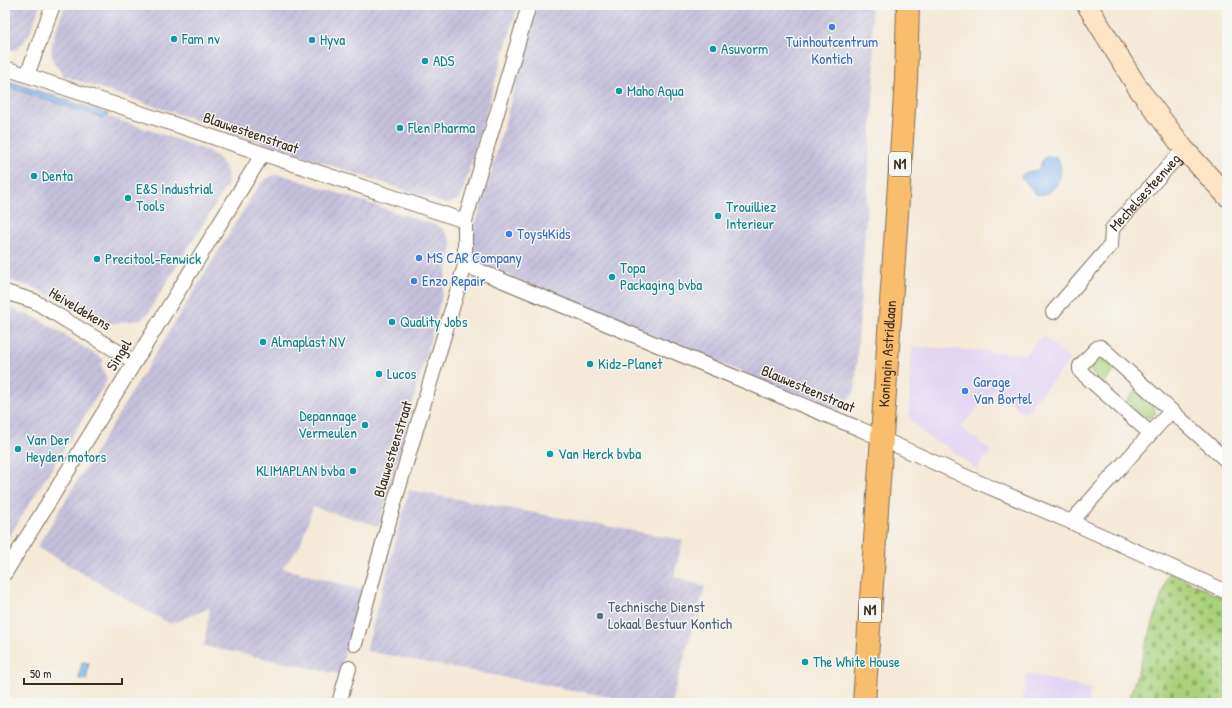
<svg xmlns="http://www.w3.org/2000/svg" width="1232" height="708" viewBox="0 0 1232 708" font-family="'Patrick Hand',sans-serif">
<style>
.built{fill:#e2d4f3}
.industrial{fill:url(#industrial-furrows)}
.green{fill:#aad17c;stroke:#727e4d}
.cemetery{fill:url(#cemetery-stones);stroke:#727e4d}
.water{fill:#85b7f2;stroke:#607088}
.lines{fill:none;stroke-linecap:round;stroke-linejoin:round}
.street-casing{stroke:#7c6d5f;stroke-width:16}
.secondary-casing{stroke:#7c6d5f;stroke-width:22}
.primary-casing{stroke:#7c6d5f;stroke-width:24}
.street{stroke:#fff;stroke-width:14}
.secondary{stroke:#fde5c5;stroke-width:20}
.primary{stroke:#f9be6d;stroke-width:22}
.shop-dot{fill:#3f7fe0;stroke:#f6f6f2;stroke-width:1.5}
.culture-dot{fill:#0f9aa8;stroke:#f6f6f2;stroke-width:1.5}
.service-dot{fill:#5c6f8a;stroke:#f6f6f2;stroke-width:1.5}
.labels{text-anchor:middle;stroke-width:3;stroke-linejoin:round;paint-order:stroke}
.shield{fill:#f6f6f2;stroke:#73675e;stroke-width:1}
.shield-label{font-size:14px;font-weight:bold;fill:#3b2a1e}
.culture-label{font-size:15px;fill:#0d838f;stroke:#f6f6f2;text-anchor:start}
.shop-label{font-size:15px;fill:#366cbe;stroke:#f6f6f2;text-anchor:start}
.street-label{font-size:15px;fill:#3b2a1e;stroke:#f6f6f2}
.service-label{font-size:15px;fill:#4e5e75;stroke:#f6f6f2;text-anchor:start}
</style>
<defs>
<pattern id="industrial-furrows" width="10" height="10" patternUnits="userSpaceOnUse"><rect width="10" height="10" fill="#c5c0da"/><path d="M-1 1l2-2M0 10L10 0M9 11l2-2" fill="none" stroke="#aaa5bb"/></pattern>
<pattern id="cemetery-stones" width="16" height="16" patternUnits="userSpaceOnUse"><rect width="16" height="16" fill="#aad17c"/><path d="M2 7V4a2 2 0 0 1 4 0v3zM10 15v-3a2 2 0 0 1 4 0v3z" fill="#8caa65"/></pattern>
</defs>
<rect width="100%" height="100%" fill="#f6f6f2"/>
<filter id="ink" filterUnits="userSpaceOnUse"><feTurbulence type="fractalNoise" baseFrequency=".025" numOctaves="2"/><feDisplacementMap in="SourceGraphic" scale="8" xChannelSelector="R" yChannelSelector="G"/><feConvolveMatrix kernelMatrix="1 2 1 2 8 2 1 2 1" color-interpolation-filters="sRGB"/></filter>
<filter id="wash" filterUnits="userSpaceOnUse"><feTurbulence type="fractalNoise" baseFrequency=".012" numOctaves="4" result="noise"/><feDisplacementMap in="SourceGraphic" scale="16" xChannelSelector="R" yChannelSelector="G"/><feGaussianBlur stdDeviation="0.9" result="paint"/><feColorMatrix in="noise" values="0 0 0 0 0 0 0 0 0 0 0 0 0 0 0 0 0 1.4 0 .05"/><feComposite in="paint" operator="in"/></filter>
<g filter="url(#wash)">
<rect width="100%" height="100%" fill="#f5e9d7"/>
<!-- built -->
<path class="built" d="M1043,335L1070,360L1024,414L995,388L961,427L991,451L976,469L946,446L934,441L922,432L911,420L909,414L912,346L1026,354Z
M1027,673L1091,689L1088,703H1022Z"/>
<!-- industrial -->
<path class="industrial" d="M5,5H40L29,35L22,44L16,49L5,52Z
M65,5H518L461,197L457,201L447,204L64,76L54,63L51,51L53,39Z
M537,5H871L875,70L855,391L840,411L679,347L480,263L477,259L473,251L470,240L486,191Z
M5,87L104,118L108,119L109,117L158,133L208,151L217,157L226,168L228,177V184L226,187L148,313L140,320L107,324L98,321L35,288L5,279Z
M276,175H283L432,224L439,226L446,233L451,241L452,246L441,299L379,526L313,507L300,546L282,568L363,590L339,674L204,646L210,608L170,624L37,547L251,198L261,183L267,178Z
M5,306L41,320L104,360L101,365L107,380L5,543Z
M409,490L683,540L674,576L705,587L671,703H640L366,651Z"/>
<!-- green -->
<path class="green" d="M1101,358L1104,359L1116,369L1103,384C1098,379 1085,370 1092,362C1095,359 1097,358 1101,358Z
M1137,388C1146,396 1155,402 1155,414L1152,417C1140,419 1133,410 1125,403Z"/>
<!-- cemetery -->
<path class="cemetery" d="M1169,572L1227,600V703H1128Z"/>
<!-- water -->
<path class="water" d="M5,80L108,114L107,117L104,118L5,86Z
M1047,156C1069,155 1062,190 1044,194C1041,194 1037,195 1034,193C1032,191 1030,188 1029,185C1026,182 1022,180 1021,176L1024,173L1038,170L1043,160Z
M82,662L89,663L86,680L79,679Z"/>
</g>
<g filter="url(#ink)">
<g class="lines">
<defs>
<g id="street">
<path d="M5,68L465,221"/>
<path d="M27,75L53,5"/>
<path d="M465,265L860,429L980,483L1071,522L1171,411"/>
<path d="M5,292L34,301L135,362"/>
<path id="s1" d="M1053,312L1111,245L1112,229L1184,149"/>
<path d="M1150,433L1081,372L1080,369V366L1097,348L1100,347L1103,349L1227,461"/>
<path d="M1071,522L1227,592"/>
<path d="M5,573L262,155"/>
<path d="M355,644L393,507L465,265V221L529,5"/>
<path d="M339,703L349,668"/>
</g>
<path id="secondary" d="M1087,5L1138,88L1184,149L1227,196"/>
<g id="primary">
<path id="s2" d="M864,703L906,80L908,5"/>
</g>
</defs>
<!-- street casing -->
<use href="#street" class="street-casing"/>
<!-- secondary casing -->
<use href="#secondary" class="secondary-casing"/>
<!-- primary casing -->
<use href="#primary" class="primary-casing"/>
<!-- street -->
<use href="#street" class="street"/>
<!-- secondary -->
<use href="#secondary" class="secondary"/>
<!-- primary -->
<use href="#primary" class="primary"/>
</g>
</g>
<!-- markers -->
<g class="shop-dot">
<circle cx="832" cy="27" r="4"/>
<circle cx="509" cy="234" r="4"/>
<circle cx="419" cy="258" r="4"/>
<circle cx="414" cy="281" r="4"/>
<circle cx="965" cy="391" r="4"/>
</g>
<g class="culture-dot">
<circle cx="174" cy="39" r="4"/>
<circle cx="312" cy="40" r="4"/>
<circle cx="713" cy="49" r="4"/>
<circle cx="425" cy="61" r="4"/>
<circle cx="619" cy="91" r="4"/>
<circle cx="400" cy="128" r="4"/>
<circle cx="34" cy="176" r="4"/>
<circle cx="128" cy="198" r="4"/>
<circle cx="718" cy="216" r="4"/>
<circle cx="97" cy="259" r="4"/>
<circle cx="612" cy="277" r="4"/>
<circle cx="392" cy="322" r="4"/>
<circle cx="263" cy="342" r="4"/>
<circle cx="590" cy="364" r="4"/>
<circle cx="379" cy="374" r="4"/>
<circle cx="365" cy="425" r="4"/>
<circle cx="18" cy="449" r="4"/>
<circle cx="550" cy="454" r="4"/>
<circle cx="353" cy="471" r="4"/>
<circle cx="805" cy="662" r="4"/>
</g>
<circle class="service-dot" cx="600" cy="616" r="4"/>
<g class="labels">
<!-- shield labels -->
<g class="shield">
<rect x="889" y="152" width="22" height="24" rx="3"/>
<rect x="859" y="598" width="22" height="24" rx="3"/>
</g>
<g class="shield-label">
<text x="900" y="169">N1</text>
<text x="870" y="615">N1</text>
</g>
<!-- culture labels -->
<g class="culture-label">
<text x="182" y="44">Fam nv</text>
<text x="320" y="45">Hyva</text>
<text x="721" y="54">Asuvorm</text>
<text x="433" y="66">ADS</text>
<text x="627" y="96">Maho Aqua</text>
<text x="408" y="133">Flen Pharma</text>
<text x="42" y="181">Denta</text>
<text x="136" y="194">E&amp;S Industrial<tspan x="136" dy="17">Tools</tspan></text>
<text x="726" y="212">Trouilliez<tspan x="726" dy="17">Interieur</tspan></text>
<text x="105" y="264">Precitool-Fenwick</text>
<text x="620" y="273">Topa<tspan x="620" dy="17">Packaging bvba</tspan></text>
<text x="400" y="327">Quality Jobs</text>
<text x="271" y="347">Almaplast NV</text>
<text x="598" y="369">Kidz-Planet</text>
<text x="387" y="379">Lucos</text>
<text x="357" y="421" text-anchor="end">Depannage<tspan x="357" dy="17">Vermeulen</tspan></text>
<text x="26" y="445">Van Der<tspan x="26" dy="17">Heyden motors</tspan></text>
<text x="558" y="459">Van Herck bvba</text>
<text x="345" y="476" text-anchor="end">KLIMAPLAN bvba</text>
<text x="813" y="667">The White House</text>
</g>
<!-- shop labels -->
<g class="shop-label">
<text x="832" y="47" text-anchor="middle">Tuinhoutcentrum<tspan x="832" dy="17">Kontich</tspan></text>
<text x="517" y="239">Toys4Kids</text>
<text x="427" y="263">MS CAR Company</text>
<text x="422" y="286">Enzo Repair</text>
<text x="973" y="387">Garage<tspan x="973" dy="17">Van Bortel</tspan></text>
</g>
<!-- street labels -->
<g class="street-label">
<text transform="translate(251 133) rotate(19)" y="5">Blauwesteenstraat</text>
<text dy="5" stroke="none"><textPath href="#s1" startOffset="154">Mechelsesteenweg</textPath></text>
<text transform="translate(80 309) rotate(31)" y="5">Heiveldekens</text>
<text dy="5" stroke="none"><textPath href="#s2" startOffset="350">Koningin Astridlaan</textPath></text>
<text transform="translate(119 355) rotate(-59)" y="5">Singel</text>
<text transform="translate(808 389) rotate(23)" y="5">Blauwesteenstraat</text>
<text transform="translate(393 449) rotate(-73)" y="5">Blauwesteenstraat</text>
</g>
<!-- service labels -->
<g class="service-label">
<text x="608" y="612">Technische Dienst<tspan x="608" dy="17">Lokaal Bestuur Kontich</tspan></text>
</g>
</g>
<!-- margin -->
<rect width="1232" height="708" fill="none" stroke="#f6f6f2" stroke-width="20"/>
<!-- scale -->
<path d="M24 678v6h98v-6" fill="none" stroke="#3b2a1e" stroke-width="2"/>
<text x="30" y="678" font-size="12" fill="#3b2a1e" stroke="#f6f6f2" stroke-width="3" paint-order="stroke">50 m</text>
</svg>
